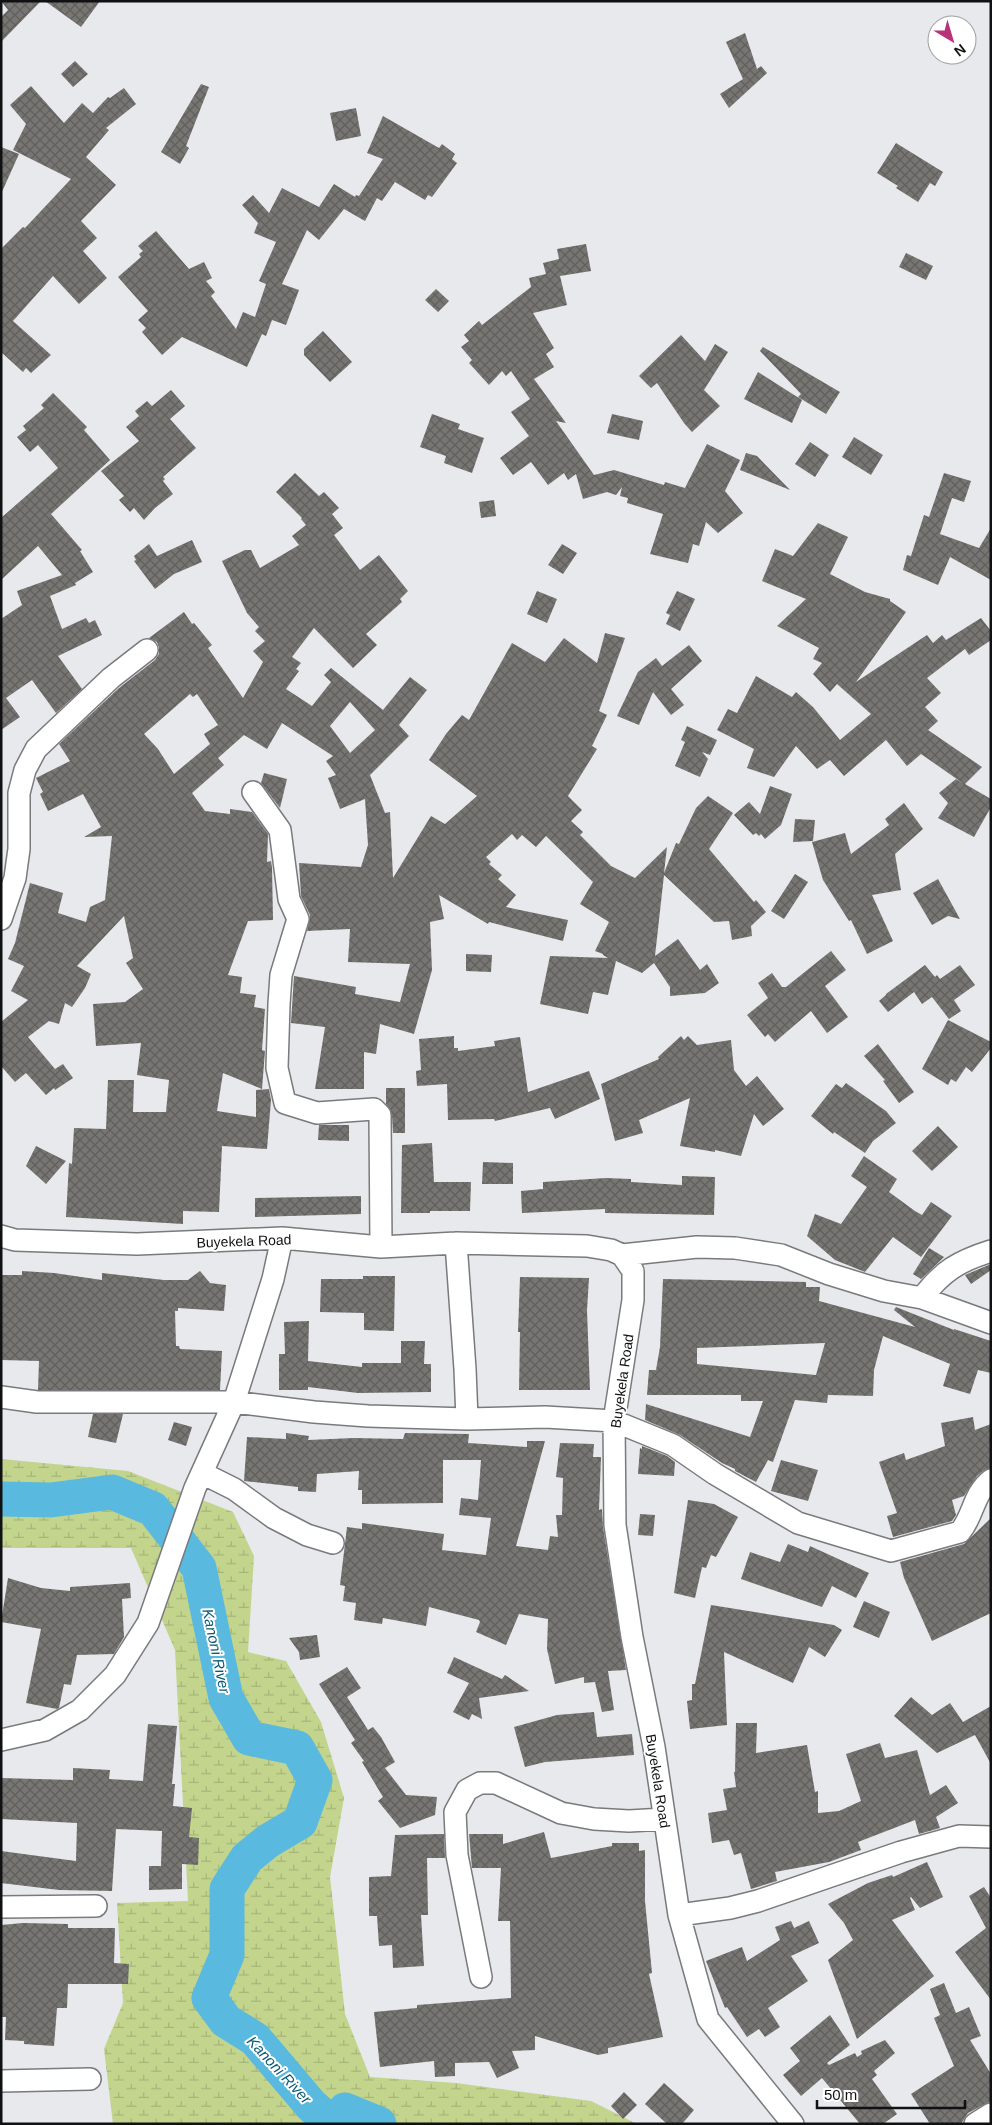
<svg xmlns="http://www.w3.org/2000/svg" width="992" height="2125" viewBox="0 0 992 2125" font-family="Helvetica,sans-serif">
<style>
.wetland{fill:url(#wetland-marsh)}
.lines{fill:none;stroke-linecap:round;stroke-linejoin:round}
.river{stroke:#5ab9df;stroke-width:35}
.building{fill:url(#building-cross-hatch);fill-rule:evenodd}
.minor-casing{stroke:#787a7d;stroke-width:24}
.minor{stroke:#fff;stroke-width:21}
.labels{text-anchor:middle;stroke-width:4;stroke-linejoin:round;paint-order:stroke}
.street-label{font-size:14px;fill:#101112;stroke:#fff}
.water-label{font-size:15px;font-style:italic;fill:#0b5b75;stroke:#fff}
</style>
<defs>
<pattern id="wetland-marsh" width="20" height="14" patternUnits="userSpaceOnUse" patternTransform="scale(1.25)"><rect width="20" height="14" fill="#c3d48d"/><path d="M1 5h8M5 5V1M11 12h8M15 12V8" fill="none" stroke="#a6b579"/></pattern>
<pattern id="building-cross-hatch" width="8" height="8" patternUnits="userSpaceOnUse" patternTransform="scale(1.25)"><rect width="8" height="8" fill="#777673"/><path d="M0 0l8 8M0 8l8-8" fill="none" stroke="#605f5d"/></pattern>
</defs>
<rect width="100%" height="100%" fill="#e7e9ec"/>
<!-- wetland -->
<path class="wetland" d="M1,1459L128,1471L233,1512L254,1556L248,1652L286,1661L321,1722L344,1798L330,1877L345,2014L370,2077L456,2083L591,2101L637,2124H113L104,2049L123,2003L117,1903L188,1901L175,1650L131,1548H1Z"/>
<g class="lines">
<!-- river -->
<path class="river" d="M1,1499L51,1500L112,1492L153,1509L199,1568L226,1698L249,1738L297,1748L315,1780L300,1822L268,1841L247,1858L227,1889V1955L209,1998L226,2021L255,2039L311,2105L332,2124
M345,2110L379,2124"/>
</g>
<!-- building -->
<path class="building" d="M1,1H41L1,42V17L8,10Z
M45,1H100L81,27Z
M745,33L757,69L761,66L767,73L729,108L720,94L743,79L726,42Z
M75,61L88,74L73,87L61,74Z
M201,84L209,87L186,146L189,148L180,164L161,152Z
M31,86L64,123L82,103L93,113L108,97L110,98L124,88L136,104L106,128L109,130L86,157L116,185L81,221L97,238L83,251L107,278L79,304L53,276L13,321L51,355L31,373L26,368L23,372L1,352V249L23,227L25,228L71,179L13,150L26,124L10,105Z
M356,108L361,136L336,141L330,113Z
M383,116L439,148L442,144L455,154L452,159L457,163L432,197L428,195L425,200L395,182L382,201L377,198L365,221L344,209L319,240L307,230L282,284L299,290L286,325L272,320L266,336L262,334L247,367L182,337L162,355L142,332L146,328L138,320L148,311L118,277L141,257L139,254L143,251L138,246L156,231L189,269L204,262L212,278L206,281L215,292L211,296L236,329L243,312L255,317L266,284L259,281L276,242L254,233L258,223L242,205L253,195L269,213L282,188L319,207L334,184L355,197L356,195L359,196L383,159L367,153Z
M896,143L943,172L935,186L930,183L918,202L896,188L898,186L877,173Z
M1,147L19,154L1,194Z
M586,244L591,271L560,276L567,305L533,313L554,348L546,354L554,367L534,379L566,423L556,421L594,475L614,470L664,485L665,482L685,488L707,444L740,460L725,491L743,513L718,533L706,522L699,546L693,544L688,563L650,554L663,514L627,503L628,498L620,496L622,487L616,495L607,492L583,499L576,474L568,480L564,473L548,485L531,462L513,475L500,458L529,436L511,412L530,399L511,371L506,376L502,371L489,385L469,363L472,360L461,347L469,341L464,335L479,321L482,325L531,287L529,278L546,274L543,263L559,259L557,249Z
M906,253L933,266L926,280L899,267Z
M436,289L449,301L438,312L425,300Z
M323,331L352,362L330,382L304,355V349Z
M681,335L705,361L715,344L728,352L704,390L720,406L692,432L684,423L657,383L651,388L639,376Z
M763,347L840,392L826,414L798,397L801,394L760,351Z
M758,372L802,400L792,423L744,399Z
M171,390L185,406L170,419L196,448L163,477L165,479L163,481L173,494L155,508L144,520L134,508L130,512L119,500L124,496L101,471L139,441L126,427L139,416L135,411L147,401L152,406Z
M53,393L87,427L84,430L110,460L51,514L82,550L80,551L93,572L75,583L76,585L50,596L62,629L86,618L89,623L95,620L102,635L58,656L82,689L56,713L32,680L6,698L20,717L1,730V619L22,605L17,591L62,575L38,546L1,580V518L58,468L38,445L30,452L17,437L26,430L23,426L44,408L41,405Z
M432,414L460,424L458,429L484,438L472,473L444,463L446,456L420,447Z
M612,414L643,421L639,440L607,433Z
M854,437L883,455L871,475L842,457Z
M810,442L829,455L815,477L795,464Z
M746,453L757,456L790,490L740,470Z
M295,473L319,496L324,492L339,508L332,514L343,528L334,535L360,570L379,555L408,591L400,599L402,602L366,634L377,645L353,668L314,628L292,657L301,663L296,669L299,671L286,689L312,706L331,682L324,675L331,668L383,710L410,677L427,690L399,725L409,736L370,775L385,813L390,812L393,878L431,816L445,824L477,796L429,760L446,734L462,715L469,720L512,643L545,662L564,638L597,663L605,633L625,638L599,711L607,715L592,746L597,749L568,796L582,810L571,821L583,832L580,835L611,866L635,878L667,847L664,873L676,843L679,844L696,808L708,796L733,813L709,849L754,902L756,900L766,912L751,926L752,936L732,940L729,921L714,922L664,875L655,956L678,939L700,970L707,964L719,983L705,993L670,996V987L654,963L642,973L616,961L608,995L593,992L588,1014L540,1004L550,956L608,958L603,955V954L595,951L609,922L580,904L593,882L546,836L536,847L522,835L517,840L512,834L486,857L491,862L489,864L502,875L498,879L516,895L506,907L568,920L563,941L489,922L488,924L439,895L444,919L430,922L432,970L414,1034L380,1024L376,1054L364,1052V1089H315L325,1027L291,1023L294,976L356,987L355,994L400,1002L410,964L348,962L350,929L307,931L310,915L301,896L299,863L361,867L368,845L365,799L340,809L328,778L336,775L326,761L333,756L282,723L267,749L244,735L218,758L224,765L192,793L205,811L230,814V809L252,812L268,834L267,862L271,861L272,867L273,920L248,921L228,975L242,977L240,993L256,995L254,1007L265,1009L262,1050L265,1051L262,1089L223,1073L217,1111L256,1117V1090L269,1089L271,1100L267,1149L222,1146L219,1212L183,1211V1224L66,1217L69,1163L72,1164L74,1128L106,1129L108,1080H134L133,1112H166L169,1080L137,1075L141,1043L96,1046L93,1004L125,1002L143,989L126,963L133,958L124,916L77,966L91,974L85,988L72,1007L65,1003L59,1024L49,1021L28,1037L55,1069L63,1064L73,1078L55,1090L54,1088L46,1095L26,1073L15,1082L1,1066V1022L28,1000L11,991L24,966L8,959L15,943L30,883L63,893L58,913L86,922L90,907L105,900L112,836L84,837L101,827L83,794L48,811L40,794L43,792L36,778L70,761L59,744L119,688L155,660L159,654V648L157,642L149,638L184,612L192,624L194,623L212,645L208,648L243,698L263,662L253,651L265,641L255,631L259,627L247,613L222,561L245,550H251L260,568L299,545L292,536L306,525L301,519L302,518L276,492ZM190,694L193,697L197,694L218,725L204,734L210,744L174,774L158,749L144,734ZM350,702L375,730L350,753L330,726Z
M944,473L971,481L964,502L952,498L940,534L979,548L991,528V580L950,557L938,585L903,570L907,555L911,556L924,515L929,517Z
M494,500L496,516L481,518L479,502Z
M818,523L848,537L830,574L865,592L890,599V601L906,612L856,682L927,635L933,643L942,635L946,640L981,618L991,631V640L969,655L965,649L927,678L941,693L925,707L938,721L928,730L982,767L965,784L991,799V807L974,837L938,818L948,803L939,793L956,779L964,784L921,754L907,766L886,740L844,776L830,760L817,769L796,746L774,777L747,768L754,749L717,730L728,709L737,713L756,676L792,697L796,692L813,707L840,740L871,714L837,684L830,692L813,674L822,663L813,659L819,648L777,626L806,599L762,581L775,549L793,556Z
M192,540L202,562L174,574L155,589L134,561L136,560L134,556L149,544L157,556Z
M562,544L577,553L563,574L548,565Z
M537,591L557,599L547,623L527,614Z
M677,591L695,599L680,631L666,624L670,615L666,613Z
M689,645L702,661L671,689L684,705L671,715L653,692L639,725L617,716L638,672L656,658L662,666Z
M687,726L717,740L710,755L702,752L708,759L700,777L675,766L685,742L681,740Z
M264,773L287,779L280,808L261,783Z
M770,786L792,794L781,825L765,839L761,834L759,836L756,833L753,835L734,815L749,802L760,814Z
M904,803L923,829L895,854L901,890L872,895L893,941L867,954L851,920L849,921L823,880L812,842L845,833L851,854L889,825L885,819Z
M795,819L815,820L813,841L793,842Z
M795,874L808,882L784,919L771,911Z
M938,879L960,919L948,916L932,925L913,893Z
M831,951L846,970L825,986L848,1017L827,1033L811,1011L775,1042L768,1034L765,1037L747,1015L768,998L758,983L772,973L782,987H786Z
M466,954L492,955L491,972L466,971Z
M925,965L935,977L937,975L940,979L960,965L975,985L954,1000L961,1011L949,1019L932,997L922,1004L914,992L888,1012L879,1001L886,995V994Z
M948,1020L991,1042V1048L972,1072L966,1067L956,1082L951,1079L948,1085L922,1069Z
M454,1036V1048H458V1051L495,1046L494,1041L520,1037L528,1092L589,1071L600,1099L555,1119L550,1108L495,1121L494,1119L448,1120L447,1084L417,1086L416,1071L421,1070L419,1039Z
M681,1036L684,1040L688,1036L697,1045L731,1040L734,1070L746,1086L757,1076L784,1109L763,1126L754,1114L741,1156L715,1150V1152L680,1146L690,1098L639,1120L643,1133L615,1141L601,1084L659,1059L658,1057Z
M878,1044L914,1092L899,1103L883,1081L885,1080L864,1056Z
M846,1083L886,1111L896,1123L873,1141L865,1153L834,1132L833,1134L811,1116L836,1084L842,1088Z
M386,1088H405V1133H393L392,1115L386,1104Z
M319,1125H349V1141L318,1140Z
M938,1126L958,1147L932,1171L912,1151Z
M432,1143L434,1182H471L470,1211H430V1213H401L402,1145Z
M36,1146L66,1161L46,1184L26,1166Z
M864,1156L897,1179L889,1192L915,1211L922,1215L931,1202L952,1216L921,1257L893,1237L865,1272L835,1260L807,1236L815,1214L841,1224L867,1187L851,1176Z
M483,1162L513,1163V1184H482Z
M682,1176L715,1177L714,1215L605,1213V1209L522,1213L521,1191L543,1189V1182L606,1178L631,1179V1182L682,1185Z
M361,1196V1214L255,1217V1198Z
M929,1248L944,1257L921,1279L913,1274Z
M991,1264V1270L971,1284L965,1275Z
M22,1271L54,1273L102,1280V1273L164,1280H188L200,1271L210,1283L226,1285L224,1311L178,1308V1311H175L176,1346H179L180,1349L222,1351L220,1390H38L39,1361L1,1360V1275H22Z
M363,1276H395L394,1331L364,1330V1313L320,1312L321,1279H363Z
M520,1277L589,1278L587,1310L590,1390H519L520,1332H518Z
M663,1279L806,1282V1287H820L819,1301L915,1327L894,1310L896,1307L954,1330V1329L991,1341V1373L978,1370L970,1394L943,1386L950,1364L883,1336L874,1370L873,1396L828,1395L827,1403L795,1400L773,1462L768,1460L756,1482L735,1471V1469L722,1463L680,1435L645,1420L646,1404L750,1437L763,1401H741V1395H647L649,1370H656L660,1347ZM825,1343L816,1375L697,1364V1348Z
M309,1321L308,1361L362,1367V1363H401V1341H425L424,1364H431V1392L358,1393L308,1387V1390H279V1354H285L284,1322Z
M93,1414H123L116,1443L88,1437Z
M973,1417L975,1430L991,1424V1468L983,1471L977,1476L964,1496L952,1500L956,1515L952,1521L893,1537L887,1516L897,1513L879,1462L904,1453L906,1460L945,1446L941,1423Z
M174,1422L192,1427L186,1446L168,1440Z
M286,1433L309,1436L308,1440L354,1438L403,1439L405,1433L469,1434L468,1443L527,1447V1441H545L516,1546L548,1550L550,1536L558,1537L556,1515H562L563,1478L556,1477L560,1443L594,1444L593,1457H601L599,1510L602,1509L603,1527L626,1670L608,1671L614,1710L602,1712L595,1682L584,1683V1677L555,1684L547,1649L548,1619L519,1614L506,1645L476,1632L480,1622L479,1620L429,1607L426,1626L383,1618L382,1624L354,1620L356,1603L343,1601L345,1586L340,1585L347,1527L362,1529V1523L444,1534L442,1550L486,1555L491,1518L459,1515L461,1498L478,1500L481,1460H443V1503L362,1504V1490H358L359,1471L317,1474L316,1492L298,1491V1487L244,1481L247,1437L286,1439Z
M642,1446L667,1456L675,1462L674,1476L638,1474L640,1448L642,1449Z
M781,1460L818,1470L808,1501L771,1491Z
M688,1500L714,1504L738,1517L716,1557L711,1555L706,1568L702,1567L695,1598L674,1593Z
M640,1514L655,1515L653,1536L638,1535Z
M991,1518V1613L932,1641L904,1578L900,1562L964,1544Z
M788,1544L808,1552L810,1546L869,1573L856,1598L832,1586L822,1607L741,1579L750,1552L780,1562Z
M8,1578L41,1588L70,1591V1587L130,1583L131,1598L122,1599L124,1637L114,1654L77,1655L71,1685L64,1684L59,1708L57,1709L26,1703L41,1629L1,1622Z
M864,1601L890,1612L879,1638L853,1627Z
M711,1605L834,1625L842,1630L825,1657L809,1647L793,1683L724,1652L727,1725L690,1729L687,1701L692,1700V1684H695Z
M317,1635L320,1657L300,1660L299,1652L289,1638Z
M454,1657L502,1679L505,1675L529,1691L479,1698L482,1719L472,1714L469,1720L453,1712L469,1683L447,1673Z
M347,1667L361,1688L347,1697L368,1730L373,1727L381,1737L395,1762L385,1768L406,1795L437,1797L435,1815L400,1828L378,1801L383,1797L362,1762L364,1761L351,1743L355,1740L319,1684Z
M911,1697L932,1715L950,1703L963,1722L991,1706V1764L975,1735L937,1753L894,1716Z
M594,1712L597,1737L632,1734L634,1755L545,1762L525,1767L514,1727L557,1715Z
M736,1723H757L756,1753L807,1745L815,1792L818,1791V1813L839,1811L861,1801L846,1754L880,1743L885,1758L917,1750L930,1795L946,1785L958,1803L936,1817L940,1828L919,1834L915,1820L858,1842L861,1850L829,1862L775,1872L777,1881L751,1889L741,1853L734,1855L729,1840L712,1843L708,1813L727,1810L723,1789L736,1787L734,1772H735Z
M148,1724L177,1726L172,1784H175L173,1806L192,1808L189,1837L199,1838L198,1865L182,1864V1889L149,1890V1866H161L162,1831L116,1829L112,1891L59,1890L1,1883V1851L76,1861L77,1823L1,1819V1778L73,1780V1768L110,1770L109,1779L143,1781Z
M544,1832L551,1858L612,1846V1843H639V1851L645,1850V1901L652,1973L649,1974L663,2037L608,2048V2053L598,2055L535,2036V2050L512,2051L519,2068L497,2078L489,2062L455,2063V2076L435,2077L434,2061L380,2067L374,2012L417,2008V2005L511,1998L510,1921H498L501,1868H472L469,1834H503V1844Z
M441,1834H444L445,1858H427L428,1915H421L424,1966L393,1968L392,1945L379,1946L377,1916H369V1877L391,1876L395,1835Z
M927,1862L943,1897L920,1908L911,1897L910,1898L915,1910L892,1920L934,1976L857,2039L828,1960L853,1940L844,1923L828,1904L868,1883L892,1875L893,1877Z
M984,1887L991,1898V2000L955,1952L986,1928L969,1896Z
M791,1921L794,1928L809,1921L819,1943L791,1956L808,1981L768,2008L780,2027L765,2037L759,2029L747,2037L727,2007L725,2008L706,1961L742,1947L747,1961L780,1940L775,1927Z
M23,1923L68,1924V1928H115L114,1963L129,1964L128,1984H68L67,2008H57L54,2046L24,2044V2041L5,2040L6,2017H1V1925Z
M944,1983L956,2013L969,2007L981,2036L970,2040L991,2074V2101L968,2113L961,2124H930L911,2094L954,2066L934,2018L940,2015L930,1989Z
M830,2015L850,2045L827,2063L829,2065L855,2053L857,2057L862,2054L861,2051L885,2040L895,2053L874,2071L877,2075L872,2079L897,2114L883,2124H860L822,2078L801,2096L783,2075L800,2061L790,2048Z
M664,2083L694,2110L682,2124H667L645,2104Z
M624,2092L637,2105L623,2119L611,2106Z"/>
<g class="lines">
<defs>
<path id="minor" d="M253,792L280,830L289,899L298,919L281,975L279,1004L277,1068L285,1103L317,1113L374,1109L380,1115L381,1247
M1,919L15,878L19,849V793L25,770L36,749L111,678L147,650
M1,1236L15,1240L137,1244L282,1238L381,1247L456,1243L587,1246L611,1250L622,1255L633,1271V1300L614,1421L615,1525L632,1637L654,1747L679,1915L708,2019L793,2124
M456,1243L465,1369L467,1419
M622,1255L697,1247L735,1248L781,1255L829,1274L884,1291L922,1298L991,1323
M922,1298C942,1271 959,1261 991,1251
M1,1397L37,1402H234L314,1412L368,1416L467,1419L545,1417L614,1421L673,1445L715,1474L798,1523L891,1551L960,1532C974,1515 973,1494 991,1480
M202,1473L234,1489L274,1518L307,1535L333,1543
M1,1740L45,1730L80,1710L115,1675L148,1623L195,1488L234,1402L273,1279L282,1238
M1,1907L96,1906
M679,1915L730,1908L758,1901L901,1852L959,1836L991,1837
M481,1977L457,1855L455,1812L467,1790L480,1783H496L561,1813L594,1819L629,1821L664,1819
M1,2081L90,2079
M975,2124L991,2114"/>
</defs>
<!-- minor casing -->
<use href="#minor" class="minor-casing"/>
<!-- minor -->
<use href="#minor" class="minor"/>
</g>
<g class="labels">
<!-- street labels -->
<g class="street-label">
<text transform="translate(244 1241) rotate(-2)" y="5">Buyekela Road</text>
<text transform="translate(622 1381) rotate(-82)" y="5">Buyekela Road</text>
<text transform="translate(658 1781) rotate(81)" y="5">Buyekela Road</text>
</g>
<!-- water labels -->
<g class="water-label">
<text transform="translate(216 1651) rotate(78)" y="5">Kanoni River</text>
<text transform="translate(279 2070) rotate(47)" y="5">Kanoni River</text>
</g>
</g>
<!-- border -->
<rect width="992" height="2125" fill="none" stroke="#101112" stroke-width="5"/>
<!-- north arrow -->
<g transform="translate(952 40) rotate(142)"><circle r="24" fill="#ffffff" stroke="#9fa0a0"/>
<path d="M0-4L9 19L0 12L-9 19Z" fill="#b83378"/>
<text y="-8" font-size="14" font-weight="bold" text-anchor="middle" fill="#101112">N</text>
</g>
<!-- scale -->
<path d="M817 2100v8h148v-8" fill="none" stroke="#101112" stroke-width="2.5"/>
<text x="824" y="2100" font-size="15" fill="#101112" stroke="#ffffff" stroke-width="4" paint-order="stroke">50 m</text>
</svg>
